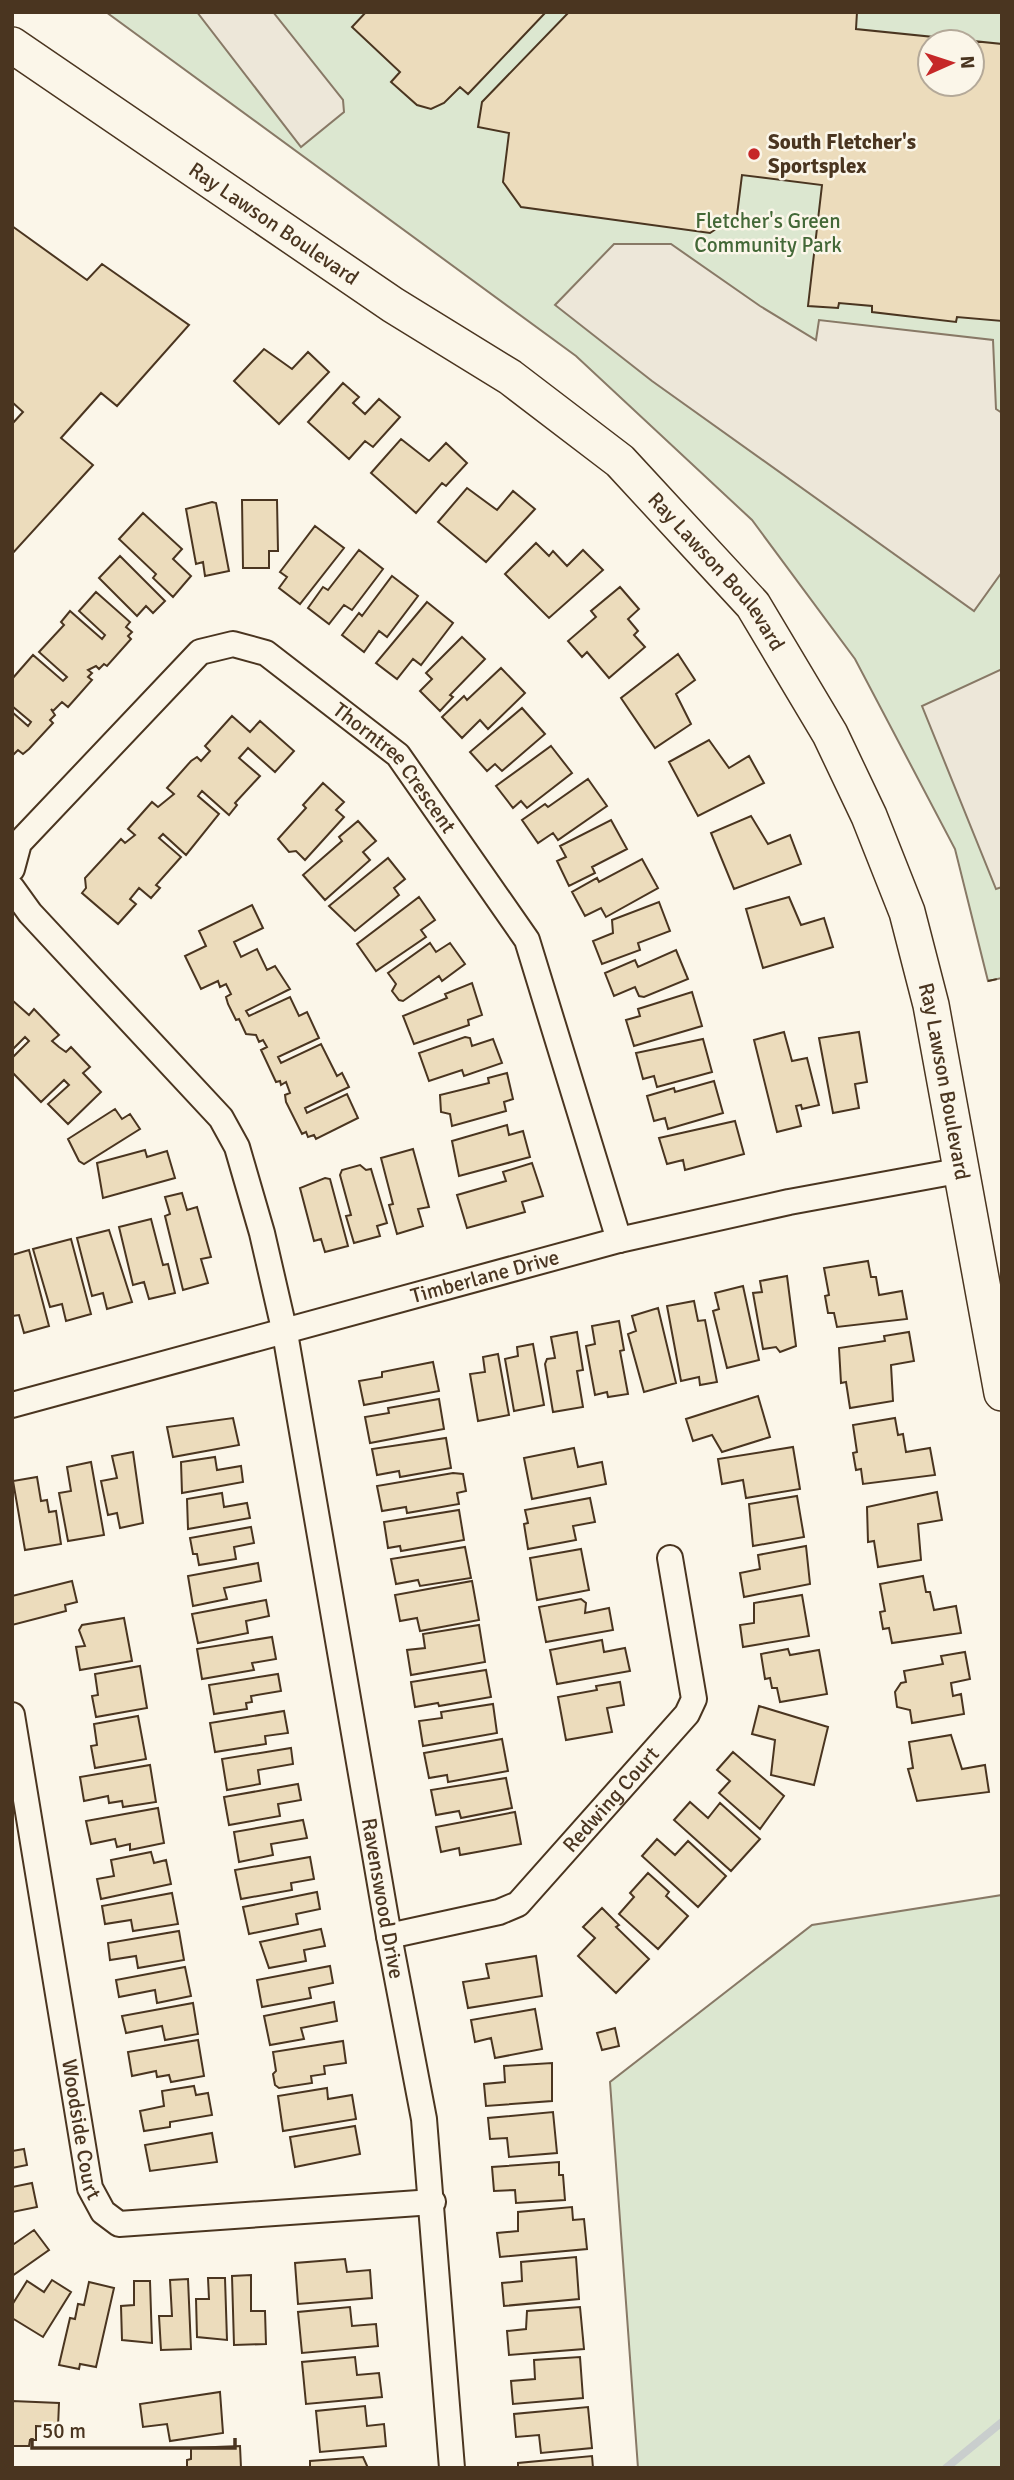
<svg xmlns="http://www.w3.org/2000/svg" width="1014" height="2480" viewBox="0 0 1014 2480" font-family="Signika,sans-serif">
<style>
.green{fill:#dce7d0;stroke:#887966;stroke-width:2;fill-rule:evenodd}
.parking{fill:#ede7d9;stroke:#887966;stroke-width:2}
.lines{fill:none;stroke-linecap:round;stroke-linejoin:round}
.stream{stroke:#c9cecd;stroke-width:8}
.building{fill:#ecdcbc;stroke:#4a3520;stroke-width:2;fill-rule:evenodd}
.street-casing{stroke:#4a3520;stroke-width:28}
.secondary-casing{stroke:#4a3520;stroke-width:38}
.street{stroke:#fbf6e9;stroke-width:24}
.secondary{stroke:#fbf6e9;stroke-width:35}
.fence{stroke:#4a3520;stroke-width:2;stroke-dasharray:9 3.5;stroke-linecap:butt}
.poi-dot{fill:#c62828;stroke:#fbf6e9;stroke-width:2.5}
.labels{text-anchor:middle;stroke-width:5;stroke-linejoin:round;paint-order:stroke}
.poi-label{font-size:21px;font-weight:bold;fill:#4a3520;stroke:#fbf6e9;text-anchor:start}
.park-label{font-size:21px;fill:#436837;stroke:#fbf6e9}
.street-label{font-size:21px;fill:#4a3520;stroke:#fbf6e9}
</style>
<rect width="100%" height="100%" fill="#fbf6e9"/>
<!-- green -->
<path class="green" d="M106,12H1002V978L988,981L955,849L855,659L752,520L576,356ZM930,42H972V84H930Z
M1002,1895V2468H638L610,2082L812,1925Z"/>
<!-- parking -->
<path class="parking" d="M197,12H273L343,100L344,112L301,147Z
M614,244H671L760,306L816,340L819,320L993,340L996,409L1002,413V572L974,611L652,381L555,305Z
M1002,669V887L996,889L922,706Z"/>
<g class="lines">
<!-- stream -->
<path class="stream" d="M946,2468L1002,2422"/>
</g>
<!-- building -->
<path class="building" d="M366,12H546L468,94L460,87L444,103L431,109L417,105L391,82L400,72L352,27Z
M569,12H857L856,29L1002,44V321L957,317L956,322L872,312V306L839,303L838,308L808,306L822,185L742,175L737,215L710,233L521,207L503,182L509,133L478,127L482,102ZM930,42H972V84H930Z
M12,226L87,280L102,264L189,325L117,406L101,393L61,438L93,465L12,554V424L23,412L12,402Z
M264,349L292,369L308,352L329,372L279,424L234,381Z
M343,383L359,397L353,403L365,414L379,399L400,417L373,447L365,441L349,459L308,422Z
M401,439L429,461L446,443L467,463L446,486L442,483L416,513L371,473Z
M467,488L497,510L513,491L535,509L486,562L438,522Z
M242,500H277L278,551H269V568H243Z
M212,502L216,503L229,571L205,576L203,562L196,564L186,509Z
M143,513L182,549L173,559L191,576L173,597L153,578L156,574L119,539Z
M315,526L344,548L300,604L279,588L287,577L280,572Z
M536,543L549,556L553,551L567,566L583,550L603,570L549,618L505,574Z
M359,550L383,569L352,610L344,605L329,624L308,608L323,587L328,590Z
M120,556L165,601L153,613L146,606L137,616L99,578Z
M392,576L418,596L387,637L379,631L364,652L342,635L359,613L362,616Z
M620,587L639,609L628,619L638,631L634,635L645,647L609,678L587,652L582,657L568,641L596,617L591,611Z
M96,592L130,622L126,627L132,632L128,636L131,639L107,666L104,664L99,669L96,666L88,670L92,673L88,677L92,680L68,707L62,702L53,711L51,709L55,715L50,720L53,723L29,749L23,754L18,750L12,756V712L28,726L31,722L12,706V679L33,655L63,681L67,677L39,652L64,625L61,622L70,611L102,639L105,635L79,611Z
M427,602L453,623L421,665L413,659L397,679L376,663Z
M462,637L485,659L450,695L453,697L440,711L420,691L432,679L426,673Z
M678,654L695,680L676,694L691,724L655,748L621,698Z
M501,668L525,693L488,729L480,720L462,738L442,717L464,696L467,700Z
M522,708L545,734L502,771L495,764L487,771L470,752Z
M232,716L250,732L260,721L294,751L275,772L248,748L239,758L260,776L235,803L237,805L229,815L202,791L198,796L219,814L186,855L163,834L159,838L181,857L156,885L160,888L151,898L139,888L130,899L136,904L118,924L82,893L86,888L85,878L121,839L125,843L135,835L128,829L152,802L158,807L174,794L167,788L191,761L197,757L201,761L210,751L205,746Z
M709,740L729,768L749,756L764,783L698,816L669,762Z
M551,746L572,773L527,808L521,801L513,808L496,786Z
M588,779L607,806L558,840L553,833L538,843L522,820L545,804L548,807Z
M323,783L344,802L336,810L344,817L305,860L296,851L289,852L278,839L306,808L303,805Z
M751,816L768,844L790,835L801,864L734,889L711,833Z
M611,820L627,849L592,867L595,873L569,886L557,861L566,857L560,846Z
M358,821L376,841L363,852L370,860L325,900L303,875L342,841L339,837Z
M388,858L405,879L394,888L399,895L355,931L329,906Z
M642,859L658,888L606,917L601,908L585,916L572,892L597,878L599,882Z
M419,897L435,920L421,930L426,937L376,971L357,944Z
M789,897L801,925L824,918L833,947L763,968L746,909Z
M659,902L670,931L638,943L640,950L602,964L593,941L613,933L612,920Z
M252,905L263,928L234,942L241,957L257,949L267,970L275,966L290,989L246,1011L249,1016L290,997L299,1016L307,1012L319,1038L278,1057L281,1063L321,1044L337,1076L342,1073L349,1087L305,1108L307,1113L347,1094L358,1118L316,1139L314,1135L308,1137L306,1132L302,1134L286,1102L285,1095L290,1093L286,1082L281,1085L280,1081L276,1082L261,1050L267,1047L263,1040L259,1042L256,1035L246,1034L239,1019L236,1020L228,1004L226,997L231,994L226,984L220,987L218,981L201,989L185,956L206,946L199,931Z
M430,943L436,952L450,943L465,964L442,981L439,976L403,1001L399,1000L392,991L396,984L388,973Z
M676,950L688,979L644,997L639,996L635,987L614,996L605,973L635,960L638,967Z
M472,983L482,1015L468,1020L469,1025L414,1044L403,1016L447,998L445,994Z
M692,992L702,1026L634,1046L626,1020L640,1016L638,1009Z
M12,1000L29,1015L34,1009L59,1035L52,1041L59,1047L66,1052L71,1047L90,1067L83,1073L101,1092L68,1124L48,1104L69,1085L64,1080L41,1102L12,1072V1058L29,1041L25,1037L12,1050Z
M784,1032L792,1061L807,1058L819,1105L802,1109L801,1105L796,1106L801,1126L777,1132L754,1040Z
M859,1032L867,1082L855,1084L859,1108L833,1113L819,1038Z
M465,1037L470,1038L472,1046L493,1039L502,1063L464,1076L462,1070L429,1081L419,1053Z
M703,1039L712,1072L657,1087L654,1076L643,1079L636,1053Z
M507,1073L513,1099L504,1102L506,1111L452,1126L450,1114L441,1112L440,1095L489,1083L488,1078Z
M714,1081L723,1113L668,1129L665,1118L654,1121L647,1096L674,1088L675,1092Z
M115,1109L122,1119L130,1114L140,1129L84,1164L79,1161L68,1139Z
M735,1121L744,1154L685,1170L683,1160L667,1164L659,1138Z
M507,1125L509,1135L523,1131L530,1157L459,1176L452,1141Z
M413,1149L429,1207L418,1209L423,1226L397,1234L389,1205L393,1204L381,1158Z
M145,1150L147,1157L167,1151L175,1178L103,1198L97,1163Z
M532,1163L543,1196L522,1202L525,1212L467,1228L457,1195L506,1181L503,1172Z
M360,1165L366,1170L371,1169L387,1223L377,1226L380,1236L354,1243L346,1216L351,1215L340,1175L342,1170Z
M325,1178L330,1179L348,1246L325,1252L321,1239L314,1241L300,1188Z
M182,1193L187,1210L197,1207L211,1257L201,1259L208,1283L183,1290L165,1216L170,1214L165,1197Z
M151,1219L163,1265L168,1264L175,1293L149,1299L144,1282L133,1285L119,1227Z
M109,1230L132,1302L107,1309L103,1293L92,1296L77,1238Z
M71,1239L91,1314L66,1321L62,1304L50,1307L33,1249Z
M29,1250L49,1326L24,1333L19,1315L12,1316V1255Z
M868,1261L871,1277H876L879,1295L902,1291L907,1319L837,1327L834,1313H828L825,1296L829,1295L824,1268Z
M787,1276L796,1346L780,1352L776,1347L763,1349L753,1293L762,1292L760,1281Z
M743,1286L759,1360L727,1368L713,1311L719,1309L715,1293Z
M694,1301L698,1321L705,1320L717,1382L700,1385L699,1377L681,1381L667,1306Z
M658,1308L676,1383L644,1392L628,1334L636,1331L632,1316Z
M619,1321L624,1350L620,1351L628,1394L608,1397L607,1392L595,1395L586,1346L595,1344L592,1326Z
M577,1332L583,1370L577,1371L583,1407L553,1412L545,1364L547,1359L555,1358L551,1337Z
M909,1332L914,1361L891,1365L893,1401L850,1408L846,1382L841,1383L839,1348L885,1341L884,1336Z
M533,1344L544,1405L514,1411L505,1359L518,1356L517,1347Z
M498,1354L509,1415L478,1421L470,1374L485,1372L483,1357Z
M433,1362L439,1391L364,1405L359,1381L382,1377V1372Z
M758,1396L770,1437L722,1452L712,1435L693,1441L686,1419Z
M439,1399L444,1429L370,1443L365,1417L389,1413L388,1408Z
M233,1418L239,1445L173,1457L167,1427Z
M895,1418L898,1435L903,1434L906,1452L930,1448L935,1475L863,1484L861,1469L856,1470L853,1453L857,1452L853,1425Z
M446,1438L451,1468L400,1477L399,1471L377,1475L372,1449Z
M793,1447L800,1489L746,1498L743,1480L722,1484L718,1459Z
M574,1448L578,1467L602,1462L606,1484L532,1499L524,1458Z
M133,1452L143,1523L120,1528L117,1513L108,1515L101,1481L117,1478L112,1456Z
M215,1457L217,1470L241,1466L243,1482L182,1493L181,1462Z
M91,1462L104,1535L68,1541L59,1493L71,1491L67,1467Z
M453,1473L463,1474L466,1491L457,1493L459,1504L407,1513L406,1507L382,1511L377,1486Z
M37,1477L41,1501L47,1500L49,1512L56,1511L61,1544L25,1550L13,1481Z
M937,1492L942,1520L918,1524L921,1560L878,1567L874,1541L868,1542L867,1507Z
M222,1493L224,1507L247,1503L250,1518L188,1529L187,1499Z
M797,1496L804,1537L753,1546L749,1504Z
M590,1498L595,1522L573,1526L576,1540L528,1549L524,1524L528,1523L525,1510Z
M459,1510L464,1540L401,1551L400,1546L388,1548L384,1522Z
M251,1527L254,1543L234,1547L236,1559L199,1565L197,1554H193L190,1538Z
M806,1546L810,1584L744,1597L740,1573L760,1569L758,1555Z
M465,1547L471,1578L420,1586L418,1580L396,1584L391,1559Z
M581,1549L589,1590L537,1600L530,1558Z
M258,1563L261,1581L224,1588L227,1599L193,1606L188,1576Z
M923,1576L926,1592H930L934,1610L956,1606L961,1633L892,1643L889,1628L883,1629L880,1612L885,1611L880,1584Z
M72,1581L77,1602L65,1605L66,1611L12,1625V1596Z
M472,1581L479,1620L420,1631L417,1618L400,1621L395,1595Z
M802,1595L809,1636L743,1647L740,1625L754,1623V1603Z
M581,1599L586,1603L585,1613L609,1608L613,1630L546,1642L539,1607Z
M266,1600L269,1616L246,1621L248,1633L198,1643L192,1614Z
M124,1618L132,1661L80,1670L76,1647L85,1646L79,1630L82,1625Z
M479,1625L485,1662L411,1675L407,1650L425,1648L423,1634Z
M272,1637L276,1659L252,1663L254,1670L202,1679L197,1649Z
M602,1640L604,1652L625,1648L630,1671L557,1684L550,1650Z
M788,1649L790,1655L819,1650L827,1694L780,1702L777,1688H772L770,1678L765,1679L761,1654Z
M965,1652L970,1679L951,1683L953,1696L961,1694L964,1714L912,1723L910,1710L897,1707L895,1692L901,1683L906,1682L904,1671L943,1664L941,1656Z
M140,1666L147,1708L96,1717L92,1696L98,1695L95,1674Z
M486,1670L491,1697L439,1706L438,1703L415,1707L411,1682Z
M278,1674L281,1691L251,1696L252,1702L246,1703L247,1709L214,1714L209,1685Z
M620,1682L624,1705L607,1708L612,1732L566,1740L558,1697L597,1690L596,1686Z
M493,1704L497,1733L423,1746L419,1721L442,1718L441,1712Z
M759,1706L828,1727L814,1785L771,1775L775,1740L752,1734Z
M284,1711L288,1733L265,1736L266,1744L215,1752L210,1723Z
M138,1716L146,1759L95,1768L91,1746L97,1745L94,1724Z
M951,1735L962,1769L985,1765L989,1792L917,1801L908,1769L913,1768L909,1742Z
M502,1739L508,1771L448,1782L447,1775L429,1778L424,1753Z
M291,1748L293,1764L258,1770L260,1784L227,1790L222,1759Z
M733,1752L784,1796L760,1829L719,1793L730,1781L717,1770Z
M150,1765L156,1802L123,1807L122,1801L109,1803L108,1796L84,1801L80,1777Z
M506,1778L512,1808L461,1818L459,1811L436,1815L431,1790Z
M298,1784L301,1800L278,1804L280,1816L229,1825L224,1797Z
M690,1802L708,1818L720,1803L760,1839L731,1871L674,1820Z
M158,1808L164,1843L130,1850V1844L117,1847L115,1839L91,1844L86,1821Z
M515,1812L521,1844L460,1855L459,1848L441,1852L436,1827Z
M303,1820L307,1838L271,1844L273,1855L239,1862L234,1832Z
M657,1839L675,1855L688,1841L726,1876L698,1907L642,1856Z
M151,1852L154,1863L166,1860L171,1884L101,1899L97,1879L114,1876L111,1860Z
M310,1857L314,1879L291,1883L292,1890L241,1899L235,1870Z
M648,1873L669,1892L666,1896L688,1916L658,1949L619,1914L634,1897L630,1893Z
M317,1892L320,1909L296,1914L298,1924L249,1934L243,1907Z
M172,1893L178,1924L133,1931L131,1920L105,1924L102,1906Z
M602,1908L619,1925L616,1927L649,1959L616,1993L578,1956L595,1938L583,1927Z
M321,1929L325,1946L304,1950L306,1961L269,1968L260,1942Z
M179,1931L184,1960L138,1968L136,1956L110,1960L108,1943Z
M536,1956L542,1996L468,2008L463,1982L489,1978L486,1964Z
M330,1966L333,1983L309,1988L311,1998L262,2007L257,1980Z
M185,1967L191,1996L157,2003L155,1990L119,1997L116,1980Z
M334,2002L337,2021L301,2028L304,2039L270,2045L264,2016Z
M193,2003L198,2034L165,2040L162,2026L126,2033L122,2016Z
M535,2009L542,2049L495,2058L491,2038L475,2042L471,2020Z
M615,2028L619,2046L602,2050L597,2033Z
M198,2040L204,2076L171,2082L169,2075L157,2077L156,2071L132,2076L128,2052Z
M343,2041L346,2063L324,2066L325,2074L311,2076L312,2083L279,2088L275,2085L273,2074L276,2071L273,2052Z
M552,2063V2101L486,2106L484,2084L505,2082L504,2066Z
M194,2086L196,2095L208,2093L212,2115L170,2122V2127L144,2131L140,2111L164,2106L162,2091Z
M327,2088L328,2099L352,2095L356,2119L283,2131L278,2096Z
M553,2112L557,2153L509,2157L507,2138L490,2139L488,2118Z
M355,2126L360,2154L295,2167L290,2137Z
M212,2133L217,2162L150,2171L145,2145Z
M24,2149L27,2165L12,2168V2151Z
M559,2162V2175H563L565,2200L516,2203L515,2190L494,2191L492,2167Z
M32,2183L37,2207L12,2212V2218V2187Z
M572,2207L573,2220L584,2219L587,2249L500,2257L497,2233L518,2231V2212Z
M34,2230L49,2250L12,2276V2242L14,2244Z
M576,2257L579,2299L504,2306L502,2283L522,2281L521,2262Z
M345,2259L347,2272L370,2270L372,2298L298,2304L295,2263Z
M251,2275V2311H265L266,2344L234,2345L232,2276Z
M208,2278H225L227,2340L197,2337L196,2299H209Z
M188,2279L191,2349L161,2350L159,2316H172L170,2280Z
M52,2280L71,2292L43,2337L12,2318V2305L27,2281L44,2292Z
M134,2281H150L152,2343L122,2340L121,2306L134,2305Z
M89,2282L114,2288L96,2367L80,2364L79,2369L59,2365L70,2318L75,2319L78,2304L84,2305Z
M350,2307L352,2326L376,2324L378,2346L302,2353L298,2312Z
M580,2307L584,2349L509,2355L507,2331L526,2329L527,2311Z
M355,2357L357,2375L379,2373L382,2397L306,2404L302,2362Z
M580,2357L583,2398L513,2404L511,2381L535,2379L534,2360Z
M220,2392L223,2433L170,2441L167,2424L143,2427L140,2404Z
M12,2401L59,2403L58,2427L36,2426V2440H30L29,2446H12Z
M365,2406L367,2426L384,2424L386,2446L320,2452L316,2411Z
M588,2407L592,2448L541,2453L539,2435L516,2437L514,2414Z
M240,2446L241,2468H176L187,2467V2460L191,2459V2448Z
M592,2456L593,2468H518V2463Z
M363,2457L368,2468H310V2461Z"/>
<g class="lines">
<defs>
<g id="street">
<path id="s1" d="M12,869L19,843L200,652L233,644L266,653L398,755L527,940L619,1240"/>
<path id="s2" d="M12,888L30,913L221,1118L237,1147L262,1233L285,1333L389,1936L424,2119L452,2468"/>
<path id="s3" d="M12,1405L619,1240L789,1202L963,1170"/>
<path id="s4" d="M12,1715L90,2188L103,2212L119,2224L433,2202"/>
<path id="s5" d="M389,1936L499,1912L518,1904L687,1714L694,1699L670,1558"/>
</g>
<g id="secondary">
<path id="s6" d="M12,45L393,305L510,377L620,461L753,605L830,734L869,816L907,912L931,1005L1002,1393"/>
</g>
</defs>
<!-- street casing -->
<use href="#street" class="street-casing"/>
<!-- secondary casing -->
<use href="#secondary" class="secondary-casing"/>
<!-- street -->
<use href="#street" class="street"/>
<!-- secondary -->
<use href="#secondary" class="secondary"/>
<!-- fence -->
<path class="fence" d="M988,981L1002,978"/>
</g>
<!-- markers -->
<circle class="poi-dot" cx="754" cy="154" r="7"/>
<g class="labels">
<!-- poi labels -->
<g class="poi-label">
<text x="768" y="149">South Fletcher's<tspan x="768" dy="24">Sportsplex</tspan></text>
</g>
<!-- park labels -->
<g class="park-label">
<text x="768" y="228">Fletcher's Green<tspan x="768" dy="24">Community Park</tspan></text>
</g>
<!-- street labels -->
<g class="street-label">
<text dy="7" stroke="none"><textPath href="#s6" startOffset="317">Ray Lawson Boulevard</textPath></text>
<text dy="7" stroke="none"><textPath href="#s6" startOffset="884">Ray Lawson Boulevard</textPath></text>
<text dy="7" stroke="none"><textPath href="#s1" startOffset="532">Thorntree Crescent</textPath></text>
<text dy="7" stroke="none"><textPath href="#s6" startOffset="1451">Ray Lawson Boulevard</textPath></text>
<text dy="7" stroke="none"><textPath href="#s3" startOffset="490">Timberlane Drive</textPath></text>
<text dy="7" stroke="none"><textPath href="#s5" startOffset="273">Redwing Court</textPath></text>
<text dy="7" stroke="none"><textPath href="#s2" startOffset="1110">Ravenswood Drive</textPath></text>
<text dy="7" stroke="none"><textPath href="#s4" startOffset="420">Woodside Court</textPath></text>
</g>
</g>
<!-- border -->
<rect width="1014" height="2480" fill="none" stroke="#4a3520" stroke-width="28"/>
<!-- north arrow -->
<g transform="translate(951 63) rotate(87)"><circle r="33" fill="#fbf6e9" stroke="#b4a999" stroke-width="2"/>
<path d="M0-5L12 26L0 18L-12 26Z" fill="#c62828"/>
<text y="-10" font-size="19" font-weight="bold" text-anchor="middle" fill="#4a3520">N</text>
</g>
<!-- scale -->
<path d="M32 2438v10h203v-10" fill="none" stroke="#4a3520" stroke-width="3.5"/>
<text x="42" y="2438" font-size="21" fill="#4a3520" stroke="#fbf6e9" stroke-width="5" paint-order="stroke">50 m</text>
</svg>
